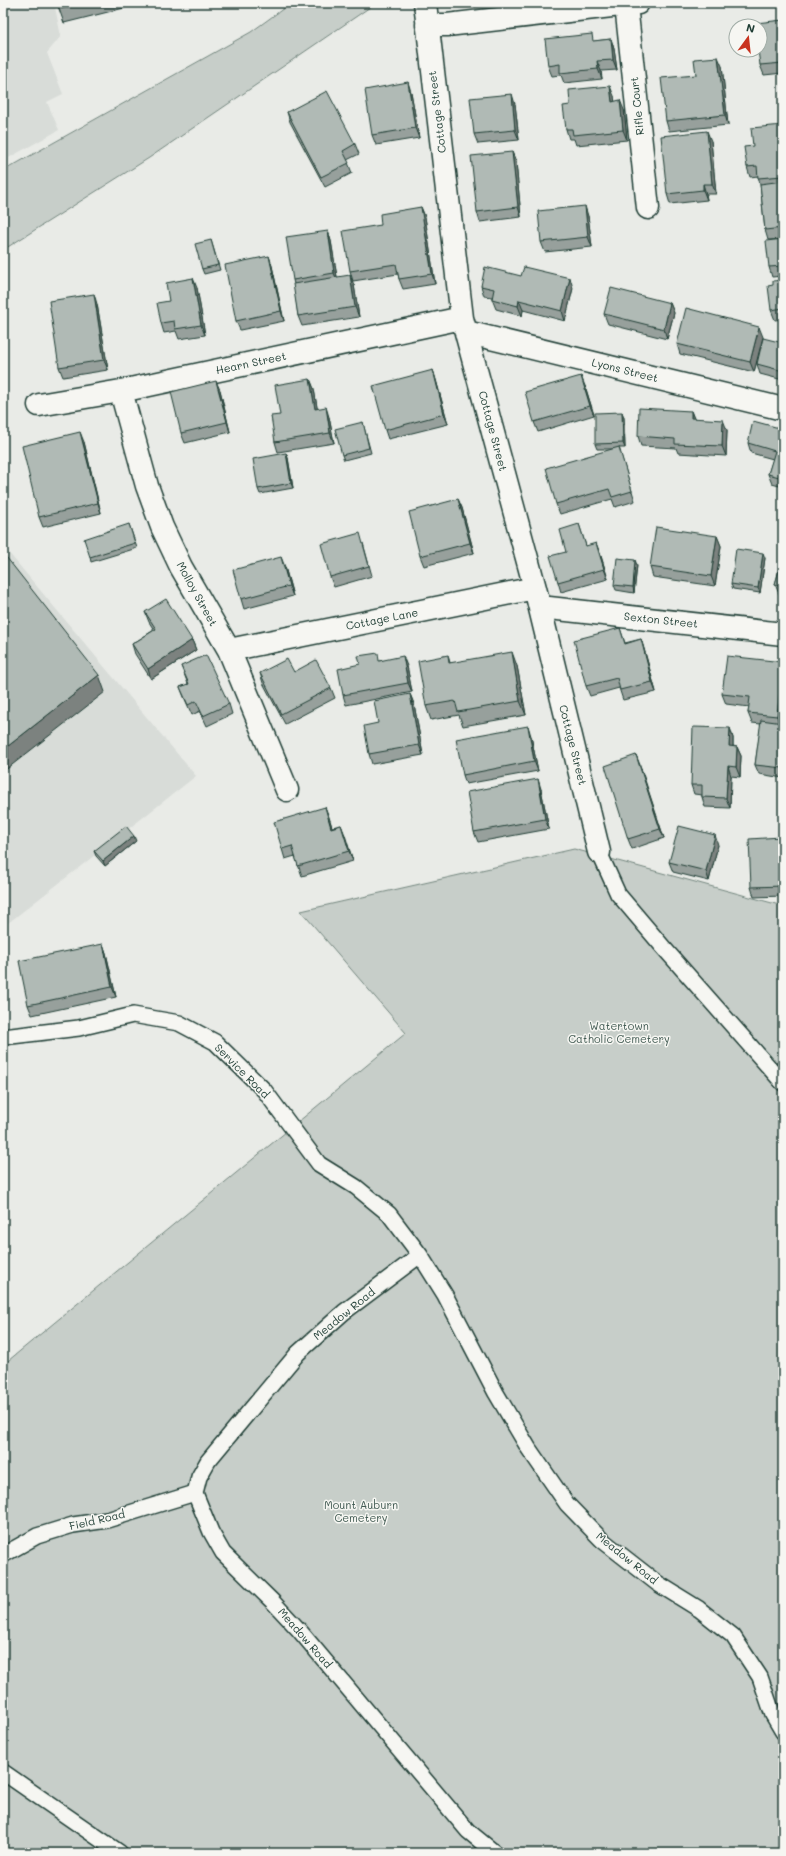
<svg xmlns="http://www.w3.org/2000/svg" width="786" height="1856" viewBox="0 0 786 1856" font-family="Mali,sans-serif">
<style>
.built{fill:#d8dcd8}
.green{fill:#c7cec9;stroke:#73867e}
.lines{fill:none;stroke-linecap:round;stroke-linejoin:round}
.service-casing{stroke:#1f3d34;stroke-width:18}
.minor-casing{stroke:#1f3d34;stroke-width:25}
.service{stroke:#f6f6f2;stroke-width:15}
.minor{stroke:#f6f6f2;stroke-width:22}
.wall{fill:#97a09c;stroke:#1f3d34}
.shaded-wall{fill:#7b827f;stroke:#1f3d34}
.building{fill:#b0bab5;stroke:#1f3d34}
.labels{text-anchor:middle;stroke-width:3;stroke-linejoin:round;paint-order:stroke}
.street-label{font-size:11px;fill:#1f3d34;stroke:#f6f6f2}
.park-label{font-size:11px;fill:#415a52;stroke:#f6f6f2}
</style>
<rect width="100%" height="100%" fill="#e9ebe7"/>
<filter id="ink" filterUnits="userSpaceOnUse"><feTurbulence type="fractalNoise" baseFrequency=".025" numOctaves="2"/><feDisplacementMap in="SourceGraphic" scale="8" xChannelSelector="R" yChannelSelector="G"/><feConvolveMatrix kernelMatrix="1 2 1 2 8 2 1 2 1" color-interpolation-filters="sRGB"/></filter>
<g filter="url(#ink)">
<!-- built -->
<path class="built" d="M3,3H54L61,36L47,53L63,94L47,102L59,130L3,161Z
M3,546L196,776L3,927Z"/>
<!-- green -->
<path class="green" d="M291,3H376L149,158L3,250V171L251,32Z
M574,849L783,906V1853H3V1365L406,1033L301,911Z"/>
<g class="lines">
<defs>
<path id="service" d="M599,852L618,894L663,947L783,1083
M3,1037L79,1028L133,1015L179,1023L215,1042L264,1090L319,1164L356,1187L389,1214L420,1255L445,1295L496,1393L529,1449L567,1504L602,1540L657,1583L699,1609L733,1636L760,1677L773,1715L783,1732
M420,1255L344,1312L298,1353L208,1461L199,1477L195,1493L211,1532L223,1553L273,1602L299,1630L468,1831L495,1853
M3,1555L37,1536L73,1525L107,1520L195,1493
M3,1772L120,1853"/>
<path id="minor" d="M425,3L462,318L535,588L599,852
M626,5L648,208
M427,25H447L638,3
M466,332L783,409
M121,391L147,486L162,527L181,567L229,650L287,790
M39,405L121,391L462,318
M540,607L783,634
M229,650L535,588"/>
</defs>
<!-- service casing -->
<use href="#service" class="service-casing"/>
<!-- minor casing -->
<use href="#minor" class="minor-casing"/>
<!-- service -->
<use href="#service" class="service"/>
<!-- minor -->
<use href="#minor" class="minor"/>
</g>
<!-- wall -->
<path class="wall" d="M57,3H144L64,23Z
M783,20V73L764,75L760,65Z
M611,39L614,49L617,70L601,71L602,79L564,83L561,75L552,76L548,66L595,41Z
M722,66L728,125L669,131L666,121L696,75Z
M411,92L419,138L376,145L372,135Z
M614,96V101L624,110L627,140L576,145L574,139H569L566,129L570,105Z
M515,104L519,140L478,144L474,134Z
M287,112L355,144L359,154L347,160L352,173L325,187L290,122Z
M783,125V239L768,240L765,230L760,184L758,176L750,177L747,167L753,146Z
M711,141L716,194H706L707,200L670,204L667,194Z
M512,152L516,162L521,217L480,222L477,212Z
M421,207L425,217L435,284L403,289L399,279L398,274L353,281L350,271L381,225Z
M588,216L592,247L545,252L541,242Z
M328,231L331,241L337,277L354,285L359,317L302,326L298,316L294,284L293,280Z
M783,239V276L772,277L769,267Z
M211,240L220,270L204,274L202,269Z
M269,256L272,266L284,321L240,330L236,321Z
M783,280V319L775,320L771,310Z
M481,286L573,288L565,321L523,310L522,316L496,309L492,299V297L484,296Z
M197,288L205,335L179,339L176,331L164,333L161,323L169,301Z
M670,303L674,313L667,339L608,324L604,314Z
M97,304L108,370L63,377L59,367Z
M763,337L754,372L680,354L677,344Z
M783,343V380L760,374L757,364Z
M433,370L436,380L448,424L388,439L385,430Z
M310,379L314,389L317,408L329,417L334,443L278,452L275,442L280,415Z
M585,386L594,415L538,432L534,422Z
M220,390L230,432L185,443L181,433Z
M691,411L694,419L727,430L726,456L678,453L676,448L641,446L638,436Z
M622,412L624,418L625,448H619L635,501L615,507L612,499L560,514L556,504L614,449H597L595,444Z
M363,422L364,427L371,453L344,460L342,455Z
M783,429V487L772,484L768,474L773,459L751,453L748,443Z
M84,442L101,513L43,527L39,517Z
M286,453L288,458L293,488L260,494L258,489Z
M458,499L462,508L474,553L424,566L420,556Z
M129,524L137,548L91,562L90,557Z
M579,524L586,546L600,553L608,579L561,592L558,582L566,552Z
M717,536L721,546L715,586L653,577L650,567Z
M363,543L372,576L334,587L330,577Z
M765,558L760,593L733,589L731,584Z
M783,558V595L779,594L775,584Z
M637,565L634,593L616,590L614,585Z
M285,567L293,596L244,609L241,599Z
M145,612L192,640L196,650L151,679L135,654L132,644L154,630L149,622Z
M620,628L625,643L641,639L644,649L656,692L623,700L619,688L590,696L586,686Z
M448,655L450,663L517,666L526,715L463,726L459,715L431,720L426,706Z
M381,660L407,666L412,692L346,705L343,695Z
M783,662L781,723H783V778L759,774L755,765L761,724L752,723L748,713L749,707L726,704L722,694Z
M181,666L229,704L232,714L207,726L200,711L192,715L184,697L180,687L188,684Z
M294,672L331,688L335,698L285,724L263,683L260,673Z
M410,694L414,704L423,755L372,764L369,754L378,723Z
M730,728L733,738V746L737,747L741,756L740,777L731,776L730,808L705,807L702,797V795L694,794L691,785Z
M531,736L538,771L466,784L463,775Z
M636,755L664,838L632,849L628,839Z
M541,789L549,829L478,842L474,832Z
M325,807L332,827L341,825L353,861L302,876L295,856L285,859L282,849Z
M781,837L783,842V896L754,897L751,887Z
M136,841L105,866L96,856L94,851Z
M718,845L709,881L673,872L669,862Z
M103,944L106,953L116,997L32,1015L28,1005Z"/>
<!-- shaded-wall -->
<path class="shaded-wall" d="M611,39L614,49L617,70L613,60Z
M718,57L722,66L728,125L725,115Z
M597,61L601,71L602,79L598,69Z
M408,82L411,92L419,138L415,128Z
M610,86L614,96L616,111L612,102Z
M512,94L515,104L519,140L515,130Z
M620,100L624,110L627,140L623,130Z
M707,131L711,141L716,194L712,184Z
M512,152L516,162L521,217L518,207Z
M703,184L706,194L707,200L703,190Z
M585,206L588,216L592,247L588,237Z
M421,207L425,217L435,284L432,274Z
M328,231L331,241L338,283L334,273Z
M269,256L272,266L284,321L281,311Z
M350,275L354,285L359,317L355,307Z
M193,278L197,288L205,335L201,325Z
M570,278L573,288L565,321L562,311Z
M94,294L97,304L108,370L104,360Z
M519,300L523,310L522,316L518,306Z
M670,303L674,313L667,339L664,329Z
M759,327L763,337L754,372L750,362Z
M433,370L436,380L448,424L444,414Z
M581,376L585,386L594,415L590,406Z
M310,379L314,389L319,419L315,409Z
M216,381L220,390L230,432L227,422Z
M326,407L329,417L334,443L330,433Z
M691,411L695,421L691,418Z
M622,412L624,418L625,448L623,443Z
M723,420L727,430L726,456L722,446Z
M80,432L84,442L101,513L98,503Z
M286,453L288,458L293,488L291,483Z
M458,499L462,508L474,553L470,543Z
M717,536L721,546L715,586L711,576Z
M596,543L600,553L608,579L604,569Z
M763,553L765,558L760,593L758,588Z
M281,557L285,567L293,596L289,586Z
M635,560L637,565L634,593L633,587Z
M641,639L644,649L656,692L652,682Z
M192,640L196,650L151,679L148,669Z
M512,652L517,666L526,715L520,701Z
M403,656L407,666L412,692L408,683Z
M783,663V704L780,726L777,716Z
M99,675L105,692L3,772V750Z
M410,694L414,704L423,755L419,745Z
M528,726L531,736L538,771L534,761Z
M730,728L733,738V756L729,746Z
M737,747L741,756L740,777L736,767Z
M636,755L640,765L664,838L660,829Z
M728,766L731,776L730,808L726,798Z
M538,779L541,789L549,829L545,819Z
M325,807L329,817L335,837L331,828Z
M341,825L345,835L353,861L349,851Z
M715,835L718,845L709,881L706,871Z
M134,836L136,841L105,866L103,861Z
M781,837L783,842V884Z
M103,944L106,953L116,997L112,987Z"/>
<!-- building -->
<path class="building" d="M57,3H84L59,9Z
M783,20V63L760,65L758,50H760V26H756V23Z
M592,34L593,41L611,39L613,60L597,61L598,69L560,73V64L548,66L545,39Z
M718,57L725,115L666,121L661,78L696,75L694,59Z
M408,82L415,128L372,135L365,90Z
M610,86L612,102L620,100L623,130L573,135L572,129H566L563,106L570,105L569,90Z
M327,91L355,144L343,151L349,163L321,177L287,112Z
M512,94L515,130L474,134L470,98Z
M783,125V176L758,178L757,166L747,167L744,147L753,146L751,128Z
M707,131L712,184H703V190L667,194L661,136Z
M512,152L518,207L477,212L471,156Z
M783,181V228L765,230L760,184Z
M585,206L588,237L541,242L538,211Z
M421,207L432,274L399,279L396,264L350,271L343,231L381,225L380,214Z
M328,231L334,273L293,280L286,237Z
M783,239V266L769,267L766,241Z
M211,240L218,265L202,269L195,244Z
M269,256L281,311L236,321L225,265Z
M485,267L521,276L524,267L570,278L562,311L519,300L518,306L492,299L494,289L481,286Z
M350,275L355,307L298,316L293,284Z
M193,278L201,325L175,329L174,321L161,323L157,303L169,301L166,283Z
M783,280V308L771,310L768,286L773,285V281Z
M611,288L670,303L664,329L604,314Z
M94,294L104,360L59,367L49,301Z
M686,308L759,327L750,362L677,344Z
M763,338L783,343V371L757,364Z
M433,370L444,414L385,430L373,386Z
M581,376L590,406L534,422L525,392Z
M310,379L315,409L326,407L330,433L275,442L271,416L280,415L275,385Z
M216,381L227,422L181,433L171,392Z
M639,408L691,411V418L723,420L722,446L675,444V439L638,436Z
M622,412L623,443L595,444V413Z
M753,421L783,429V478L768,474L775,451L748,443Z
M363,422L369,448L342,455L335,429Z
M80,432L98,503L39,517L22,446Z
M619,447L632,491L612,497L609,489L556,504L546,468Z
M286,453L291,483L258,489L253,459Z
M458,499L470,543L420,556L409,512Z
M129,524L135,543L90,557L84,539Z
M579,524L586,546L596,543L604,569L558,582L550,556L566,552L560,530Z
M656,527L717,536L711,576L650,567Z
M360,533L369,566L330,577L321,544Z
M736,549L763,553L758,588L731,584Z
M3,553L99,675L3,750Z
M281,557L289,586L241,599L233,570Z
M617,558L635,560L633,587L614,585Z
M783,558V586L775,584Z
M166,599L192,640L148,669L132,644L156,629L145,612Z
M620,628L625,644L641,639L652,682L620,690L617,678L586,686L574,640Z
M512,652L520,701L458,712L455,701L426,706L418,661L448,655L449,663Z
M378,653L379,661L403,656L408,683L343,695L338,669L360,664L358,656Z
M206,655L229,704L203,716L196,701L188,705L180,687L189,684L181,666Z
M727,656L783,662L777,716L748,713L750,697L722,694Z
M287,659L294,672L316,660L331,688L281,714L260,673Z
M410,694L419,745L369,754L364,726L378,723L374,701Z
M761,720L783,723V768L755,765Z
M528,726L534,761L463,775L456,739Z
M693,727L730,728L729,746L737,747L736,767L728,766L726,798L702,797V785H691Z
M636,755L660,829L628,839L605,766Z
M538,779L545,819L474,832L467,792Z
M325,807L331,828L341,825L349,851L298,866L292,846L282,849L274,822Z
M126,826L134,836L103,861L94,851Z
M679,826L715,835L706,871L669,862Z
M781,837L783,886L751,887L749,839Z
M103,944L112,987L28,1005L19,961Z"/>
</g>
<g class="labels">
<!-- street labels -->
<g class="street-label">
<text transform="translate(637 106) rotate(-96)" y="4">Rifle Court</text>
<text transform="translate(437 112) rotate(-97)" y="4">Cottage Street</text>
<text transform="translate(251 363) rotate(-12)" y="4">Hearn Street</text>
<text transform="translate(625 370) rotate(14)" y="4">Lyons Street</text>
<text transform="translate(493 431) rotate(75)" y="4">Cottage Street</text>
<text transform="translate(197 594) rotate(61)" y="4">Molloy Street</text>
<text transform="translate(382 619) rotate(-11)" y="4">Cottage Lane</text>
<text transform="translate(661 620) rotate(6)" y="4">Sexton Street</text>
<text transform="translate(573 745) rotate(76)" y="4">Cottage Street</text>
<text transform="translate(242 1071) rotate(45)" y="4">Service Road</text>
<text transform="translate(344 1314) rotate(-39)" y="4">Meadow Road</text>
<text transform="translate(97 1520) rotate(-13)" y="4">Field Road</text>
<text transform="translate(627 1558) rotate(39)" y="4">Meadow Road</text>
<text transform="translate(305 1638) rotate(49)" y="4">Meadow Road</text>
</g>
<!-- park labels -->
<g class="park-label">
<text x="619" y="1030">Watertown<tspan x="619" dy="13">Catholic Cemetery</tspan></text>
<text x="361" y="1509">Mount Auburn<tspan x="361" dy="13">Cemetery</tspan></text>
</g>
</g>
<!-- margin -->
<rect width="786" height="1856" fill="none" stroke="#f6f6f2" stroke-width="16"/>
<rect x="8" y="8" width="770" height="1840" fill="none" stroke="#1f3d34" stroke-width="1.5" filter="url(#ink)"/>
<!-- north arrow -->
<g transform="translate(748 38) rotate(15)"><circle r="19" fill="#f6f6f2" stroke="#a0aca6"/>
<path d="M0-3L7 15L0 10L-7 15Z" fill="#c8321e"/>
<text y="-6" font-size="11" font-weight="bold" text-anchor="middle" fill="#1f3d34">N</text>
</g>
</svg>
